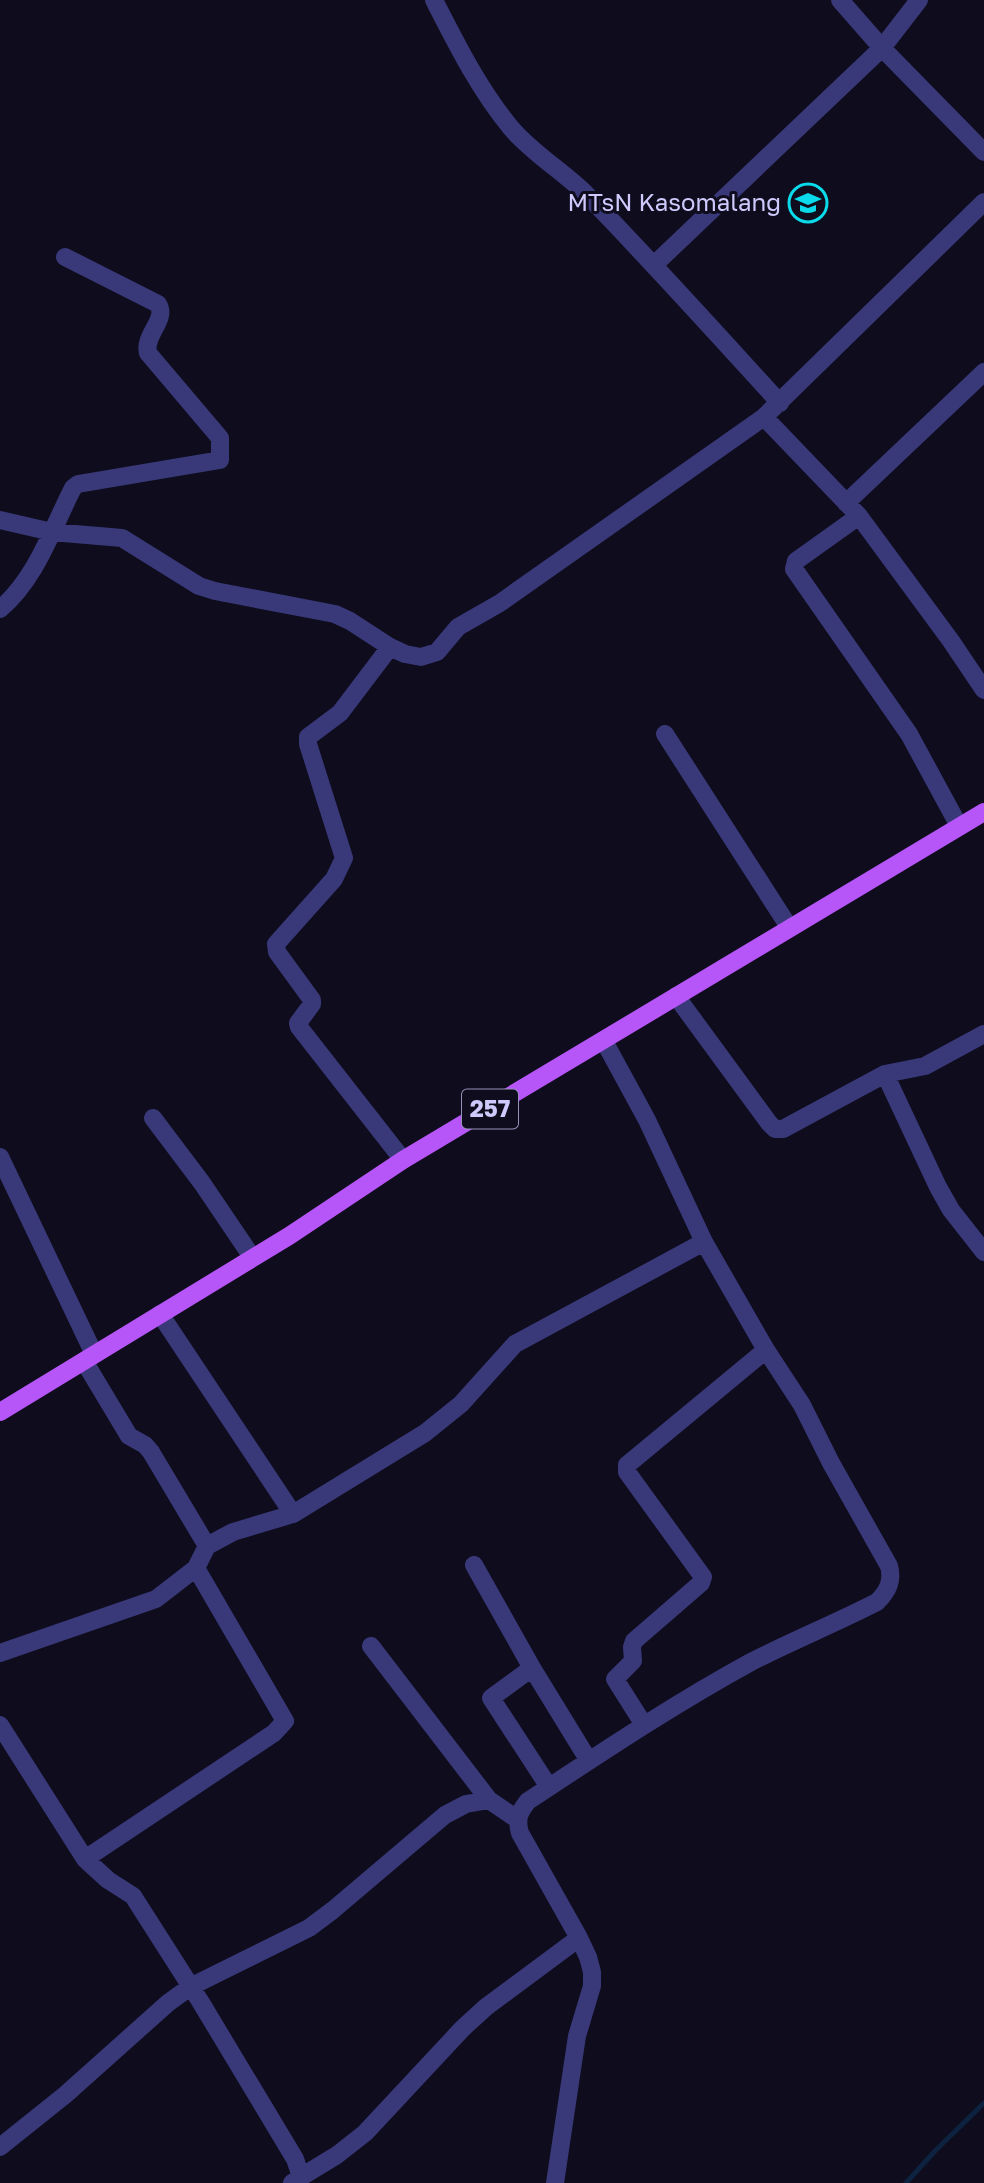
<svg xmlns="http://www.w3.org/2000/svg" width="984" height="2183" viewBox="0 0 984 2183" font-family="'Golos Text',sans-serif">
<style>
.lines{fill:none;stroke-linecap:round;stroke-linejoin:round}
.stream{stroke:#0d223f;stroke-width:5}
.minor{stroke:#39397a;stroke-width:18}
.major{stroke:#b656f8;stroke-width:18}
.labels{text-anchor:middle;stroke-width:6;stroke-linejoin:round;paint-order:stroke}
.shield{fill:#0f0c1d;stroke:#9591ba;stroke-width:2}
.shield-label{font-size:23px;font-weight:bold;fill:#cecafd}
.poi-label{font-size:24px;fill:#cecafd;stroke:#0f0c1d;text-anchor:end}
</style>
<rect width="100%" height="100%" fill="#0f0c1d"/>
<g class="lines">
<!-- stream -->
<path class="stream" d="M906,2183L935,2151L984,2103"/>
<!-- minor -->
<path class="minor" d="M434,0C457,45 479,89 511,128C533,154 563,171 587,195C653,263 716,333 780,403
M840,0L882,48L984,152
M655,264L882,48L919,0
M764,417L859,516L951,641L984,690
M846,503L984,372
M859,516L796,561L794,569L909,734L959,826
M0,520L52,532L122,538L199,586L215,591L335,614L350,621L390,647L405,654L421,657L437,652L458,627L500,603L764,417L984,202
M0,609C36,579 52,529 73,488L78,484L220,460V438L148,353C143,335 168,320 158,304L65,257
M390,647L340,713L308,737V744L344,858L334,879L276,944L277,952L312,1000V1004L298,1023L299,1027L403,1160
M665,734L789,927
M676,996L769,1123L775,1129H783L885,1074L925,1066L984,1034
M885,1074L938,1187L951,1210L984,1252
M153,1118L202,1183L252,1257
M0,1157L94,1354
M160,1314L293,1514
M84,1361L129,1436L145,1445L151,1452L207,1546
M474,1565L532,1668L589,1761
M371,1646L489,1800
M0,1653L156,1599L196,1568L207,1546L233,1532L293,1514L425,1433L461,1404L515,1344L704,1242
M532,1668L491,1698L549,1787
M0,1725L85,1859L108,1880L133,1896L200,2001L295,2159L301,2177L292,2183
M644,1725L615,1679L633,1661L632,1647L634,1641L701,1583L703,1577L627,1472V1465L766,1350
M85,1859L274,1733L285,1721L196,1568
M0,2147L65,2095L168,2003L190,1987L309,1928L333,1910L445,1815L466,1804L489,1800L517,1819
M301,2177L337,2155L365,2133L462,2029L486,2007L579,1938
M555,2183L577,2036L592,1986V1972L588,1957L579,1938L520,1833C516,1819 519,1812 528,1801C601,1753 674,1704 751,1662C792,1641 836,1623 877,1602C888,1591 893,1581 889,1566L831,1463L802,1405L766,1350L704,1242L647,1120L604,1041"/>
<!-- major -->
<path class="major" d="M0,1412L289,1236L403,1160L984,812"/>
</g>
<!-- icons -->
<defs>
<symbol id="school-ring" viewBox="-11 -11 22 22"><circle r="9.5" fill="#0f0c1d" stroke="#0adae9" stroke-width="1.5"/><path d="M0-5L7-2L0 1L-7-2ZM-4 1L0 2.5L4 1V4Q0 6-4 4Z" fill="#0adae9"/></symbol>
</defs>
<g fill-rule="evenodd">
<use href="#school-ring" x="786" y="181" width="44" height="44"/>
</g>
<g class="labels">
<!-- shield labels -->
<rect class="shield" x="462" y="1089.5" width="56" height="39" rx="5"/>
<g class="shield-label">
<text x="490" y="1117">257</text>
</g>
<!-- poi labels -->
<g class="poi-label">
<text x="781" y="211">MTsN Kasomalang</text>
</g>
</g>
</svg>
